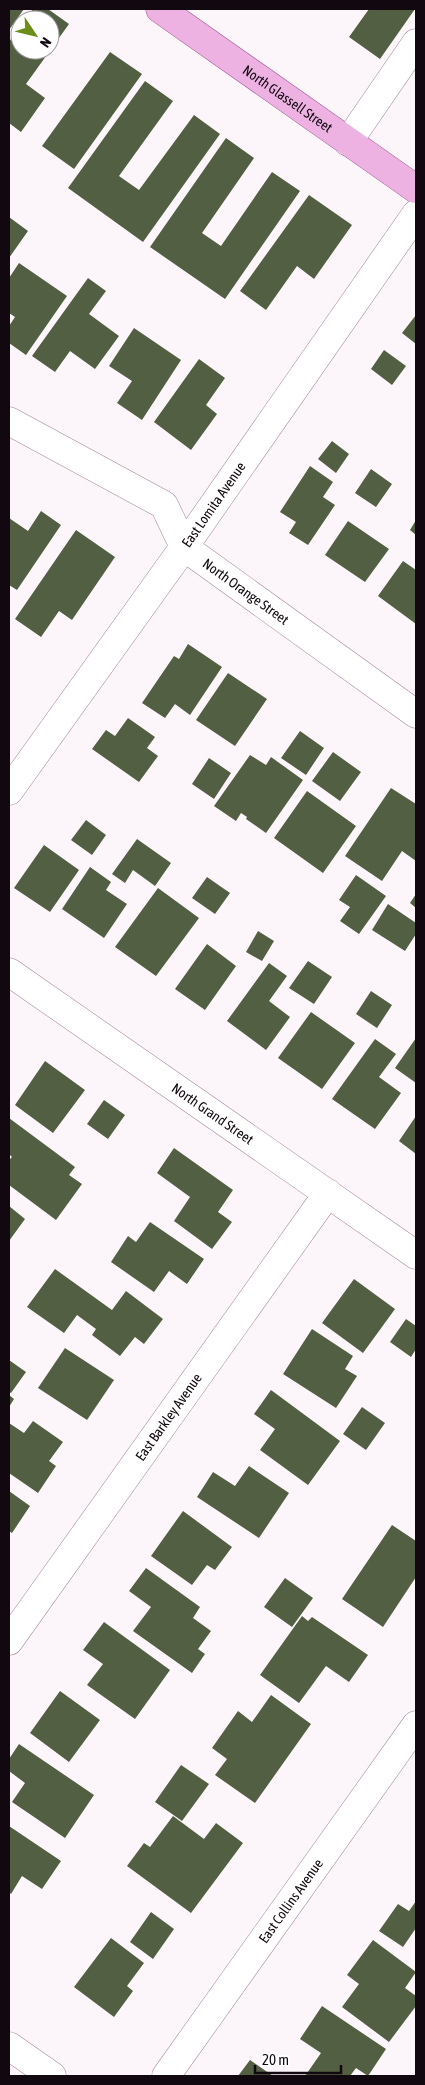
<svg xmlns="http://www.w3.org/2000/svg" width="425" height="2085" viewBox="0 0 425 2085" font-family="'Asap Condensed',sans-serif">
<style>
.building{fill:#535f42}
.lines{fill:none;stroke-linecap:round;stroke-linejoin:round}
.minor-casing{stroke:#a4879d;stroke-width:29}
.major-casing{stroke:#99558c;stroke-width:29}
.minor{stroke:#fff;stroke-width:28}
.major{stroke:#edb2e2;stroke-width:28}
.labels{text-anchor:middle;stroke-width:5;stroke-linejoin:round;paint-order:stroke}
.street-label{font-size:14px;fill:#120810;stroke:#fff}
</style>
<rect width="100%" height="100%" fill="#fcf6fb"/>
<!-- building -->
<path class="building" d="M9,9H24L9,30Z
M33,9H48L69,24L26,84L45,98L21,132L9,123V42L20,26V50H50V20H25Z
M369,9H415L380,59L349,37Z
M110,52L142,74L74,169L42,146Z
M145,81L173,101L119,176L139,190L194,115L220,134L143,242L68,188Z
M226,138L254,158L202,233L221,246L272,172L300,191L225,299L150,247Z
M309,195L352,225L314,279L297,266L266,310L240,291Z
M9,217L28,231L9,258Z
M19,263L67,296L26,355L9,343V326L15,317L9,313V278Z
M88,278L106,291L89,314L119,336L95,369L70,351L55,372L32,356Z
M416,315V344L402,333Z
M134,328L181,360L142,420L117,403L132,381L109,366Z
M384,350L406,366L392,385L371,369Z
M199,359L225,378L206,405L217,414L191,450L154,422Z
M332,441L349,454L336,473L318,459Z
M310,466L333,482L323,497L335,505L308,545L289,533L296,522L280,512Z
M371,469L392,484L376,507L355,493Z
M41,511L61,525L17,590L9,585V518L28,531Z
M416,520V535L410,530Z
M348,521L389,549L365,582L325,555Z
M76,530L115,557L72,620L59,611L41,637L15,619Z
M403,561L416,570V624L378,596Z
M188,644L222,667L190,715L175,704L165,718L142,703L174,656L179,659Z
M228,673L267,699L235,746L196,720Z
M128,718L155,737L147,748L158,756L139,782L92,749L106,730L115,736Z
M300,731L324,748L306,775L281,758Z
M333,752L361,772L340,801L312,781Z
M250,755L266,765L271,757L303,780L266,833L246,819L247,817L241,813L236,821L214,806Z
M209,758L231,773L214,799L192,784Z
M391,788L416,804V861L402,851L382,881L345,856Z
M307,791L356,826L323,873L274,838Z
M86,820L106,835L92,855L71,840Z
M137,839L171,863L155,886L133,870L125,883L112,874Z
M44,845L79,870L50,912L14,888Z
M90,867L111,882L106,890L127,904L104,938L62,909Z
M356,875L386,896L359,934L340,921L350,907L339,900Z
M207,877L230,893L215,914L192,898Z
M158,888L199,918L156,976L115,947Z
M416,894V908L410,903Z
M388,904L416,923V934L405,951L372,930Z
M258,931L274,941L262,961L246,952Z
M207,944L236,966L205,1010L175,989Z
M308,961L332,977L314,1004L289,988Z
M269,963L287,976L269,1001L290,1017L266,1050L227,1021Z
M371,991L392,1005L377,1028L356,1014Z
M311,1012L355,1043L322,1089L278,1058Z
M416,1038V1083L395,1068Z
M375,1039L396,1054L379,1077L401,1093L375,1129L332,1099Z
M45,1061L85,1090L53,1133L15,1105Z
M104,1100L125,1115L108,1139L87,1124Z
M416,1116V1154L399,1141Z
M9,1118L75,1167L69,1175L82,1184L56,1220L9,1185V1160L12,1157L9,1154Z
M174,1148L233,1190L218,1212L232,1222L212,1249L174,1221L190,1197L157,1173Z
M9,1206L25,1219L9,1241Z
M150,1222L204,1259L187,1284L169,1271L154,1292L111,1262L128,1236L136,1242Z
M55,1269L112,1310L126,1291L163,1319L144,1344L135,1337L120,1356L92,1335L96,1329L77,1315L64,1333L27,1307Z
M354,1279L395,1309L363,1353L322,1323Z
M406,1319L416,1326V1349L411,1357L390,1342Z
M312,1329L353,1356L345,1369L357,1376L336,1408L283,1374Z
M65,1348L114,1380L87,1420L38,1388Z
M9,1360L26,1372L11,1393L9,1392Z
M271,1390L340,1441L308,1485L260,1450L275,1429L254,1414Z
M9,1395L14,1399L9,1407Z
M362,1407L385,1423L366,1450L343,1434Z
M33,1421L63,1442L49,1461L56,1466L38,1493L9,1473V1423L24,1433Z
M249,1466L289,1493L259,1538L197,1497L213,1472L235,1486Z
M9,1491L30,1506L12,1533L9,1531Z
M183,1511L232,1547L215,1570L207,1565L192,1585L151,1556Z
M392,1525L416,1541V1577L383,1627L342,1599Z
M146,1568L200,1607L193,1618L211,1631L198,1649L205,1654L192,1673L133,1631L151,1607L129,1591Z
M285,1578L313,1598L292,1627L264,1607Z
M302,1616L308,1621L312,1617L368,1655L349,1682L326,1666L299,1703L260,1675Z
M104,1622L170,1670L135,1719L87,1685L103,1664L83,1650Z
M60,1691L100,1720L69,1762L30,1733Z
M271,1695L311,1724L255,1803L215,1775L227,1759L212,1748L238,1711L252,1722Z
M19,1744L94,1795L65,1838L12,1802L25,1783L9,1771V1759Z
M181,1765L209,1784L182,1821L155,1802Z
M173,1816L204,1839L216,1823L243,1843L191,1913L127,1866L144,1843L150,1847Z
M9,1826L61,1861L42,1889L22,1876L11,1894L9,1892Z
M416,1901V1928L403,1947L379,1931L398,1904L409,1911Z
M151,1912L174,1929L153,1959L130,1942Z
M111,1938L144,1963L127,1986L133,1991L114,2017L74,1987Z
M373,1940L416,1972L405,1988L416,1996V2006L389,2042L342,2007L359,1984L347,1975Z
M322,2006L386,2049L368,2076L356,2068L350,2076H305L321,2053L300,2039Z
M250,2060L273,2076H238Z"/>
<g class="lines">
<defs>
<g id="minor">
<path d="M348,142L416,43"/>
<path id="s1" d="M9,421L164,505L184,547L416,714"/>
<path id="s2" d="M9,791L184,547L416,214"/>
<path id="s3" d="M9,972L416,1255"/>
<path id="s4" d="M9,1641L328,1193"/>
<path d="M9,2046L52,2076"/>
<path id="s5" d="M166,2076L416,1725"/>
</g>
<g id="major">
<path id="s6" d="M160,9L416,189"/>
</g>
</defs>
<!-- minor casing -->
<use href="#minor" class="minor-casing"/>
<!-- major casing -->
<use href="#major" class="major-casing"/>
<!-- minor -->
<use href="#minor" class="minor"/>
<!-- major -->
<use href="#major" class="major"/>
</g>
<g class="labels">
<!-- street labels -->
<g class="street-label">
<text dy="5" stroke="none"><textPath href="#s6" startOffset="156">North Glassell Street</textPath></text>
<text dy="5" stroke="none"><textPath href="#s2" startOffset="352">East Lomita Avenue</textPath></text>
<text dy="5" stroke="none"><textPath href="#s1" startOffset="299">North Orange Street</textPath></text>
<text dy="5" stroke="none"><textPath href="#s3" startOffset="248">North Grand Street</textPath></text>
<text dy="5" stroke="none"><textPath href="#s4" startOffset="275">East Barkley Avenue</textPath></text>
<text dy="5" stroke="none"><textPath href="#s5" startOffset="215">East Collins Avenue</textPath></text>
</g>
</g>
<!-- border -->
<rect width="425" height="2085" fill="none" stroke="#120810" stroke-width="20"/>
<!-- north arrow -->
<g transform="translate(35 35) rotate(125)"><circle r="24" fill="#ffffff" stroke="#a09c9f"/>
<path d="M0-4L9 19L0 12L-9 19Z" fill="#6a8e18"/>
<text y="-8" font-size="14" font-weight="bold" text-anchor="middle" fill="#120810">N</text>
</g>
<!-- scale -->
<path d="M255 2065v8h86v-8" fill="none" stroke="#120810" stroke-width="2.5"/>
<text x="262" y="2065" font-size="15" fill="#120810" stroke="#ffffff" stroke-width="4" paint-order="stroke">20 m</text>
</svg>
